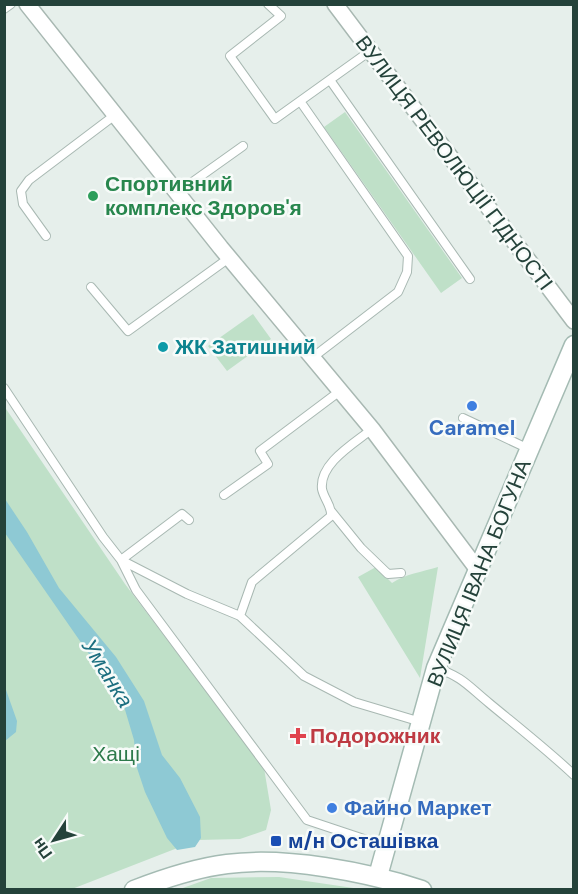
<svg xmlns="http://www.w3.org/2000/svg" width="578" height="894" viewBox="0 0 578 894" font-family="'DM Sans',sans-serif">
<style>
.green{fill:#bfe0c8}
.water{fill:#8ec9d4}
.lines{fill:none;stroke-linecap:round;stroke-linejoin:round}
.service-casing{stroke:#a8b8b2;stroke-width:10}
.minor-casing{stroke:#a8b8b2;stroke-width:18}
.secondary-casing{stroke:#a4bbb3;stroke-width:21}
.service{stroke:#fff;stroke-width:8}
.minor{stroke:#fff;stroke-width:15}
.secondary{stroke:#fff;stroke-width:18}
.leisure-dot{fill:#2e9e5b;stroke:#f7fbf9;stroke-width:2}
.culture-dot{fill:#0f9aa8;stroke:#f7fbf9;stroke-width:2}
.shop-dot{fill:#3f7fe0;stroke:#f7fbf9;stroke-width:2}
.health-dot{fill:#e0444e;stroke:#f7fbf9;stroke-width:2}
.transit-dot{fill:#1a4fb4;stroke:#f7fbf9;stroke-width:2}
.labels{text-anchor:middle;stroke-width:5;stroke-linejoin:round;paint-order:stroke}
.street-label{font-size:21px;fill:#24423a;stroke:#f7fbf9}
.leisure-label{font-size:21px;font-weight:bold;fill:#27864d;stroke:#f7fbf9;text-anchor:start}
.culture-label{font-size:21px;font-weight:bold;fill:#0d838f;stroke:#f7fbf9;text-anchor:start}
.shop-label{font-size:21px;font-weight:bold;fill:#366cbe;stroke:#f7fbf9}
.health-label{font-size:21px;font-weight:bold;fill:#be3a42;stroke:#f7fbf9;text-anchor:start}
.park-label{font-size:21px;fill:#2d7a4b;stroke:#f7fbf9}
.transit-label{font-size:21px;font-weight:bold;fill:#164399;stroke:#f7fbf9;text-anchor:start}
.water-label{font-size:22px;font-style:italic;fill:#1c6f80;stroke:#f7fbf9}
</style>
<rect width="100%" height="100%" fill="#e6efeb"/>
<!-- green -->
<path class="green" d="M345,112L462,278L441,293L324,127Z
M253,314L271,339L227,371L208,346Z
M4,406L125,584L264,768L271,810L266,830L240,839L198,840L72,889H5Z
M376,567L392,583C405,574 422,572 438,567L420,678L358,577Z
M279,877L360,889H180L211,878Z"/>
<!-- water -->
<path class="water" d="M5,499L27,532L59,588L116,657L144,701L162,755L180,778L200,817L201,838L195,847L177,850L167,838L145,792L136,765L134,740L123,703L5,533Z
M5,687L17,721L16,732L5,741Z"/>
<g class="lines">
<defs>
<path id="service" d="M268,4L281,16L230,56L275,119L370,51
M4,9L11,4
M330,80L470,279
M300,101L408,256L407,272L398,292L312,358
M177,193L243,146
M46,236L23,204L21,191L29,180L115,115
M91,287L128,331L229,258
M4,388L103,537L121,560L187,594L240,616
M463,418L529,449
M372,429C355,443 319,463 322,489C324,499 332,506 331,516L252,582L240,616L304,676L354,702L421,722
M224,495L268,464L260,451L340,391
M331,511L361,548L388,574L401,573
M189,520L182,514L121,560L136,590L307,820L385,846
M436,668C463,677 468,686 489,703C518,727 546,749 574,775"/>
<path id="minor" d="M27,4L221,248L372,429L478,570
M335,4L574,321"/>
<path id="secondary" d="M378,876L436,668L574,345
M134,890C165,878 195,868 227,864C285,856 367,872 422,890"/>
</defs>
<!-- service casing -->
<use href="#service" class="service-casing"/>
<!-- minor casing -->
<use href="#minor" class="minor-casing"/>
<!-- secondary casing -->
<use href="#secondary" class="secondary-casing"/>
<!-- service -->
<use href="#service" class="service"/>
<!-- minor -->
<use href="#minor" class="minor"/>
<!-- secondary -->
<use href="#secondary" class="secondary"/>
</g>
<!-- markers -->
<circle class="leisure-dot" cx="93" cy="196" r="6"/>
<circle class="culture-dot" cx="163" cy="347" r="6"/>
<g class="shop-dot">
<circle cx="472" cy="406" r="6"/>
<circle cx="332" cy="808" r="6"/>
</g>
<path class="health-dot" d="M295 727h6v6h6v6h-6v6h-6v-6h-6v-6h6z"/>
<rect class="transit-dot" x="270" y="835" width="12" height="12" rx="3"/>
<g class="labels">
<!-- street labels -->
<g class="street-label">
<text transform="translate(454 163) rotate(53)" y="7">ВУЛИЦЯ РЕВОЛЮЦІЇ ГІДНОСТІ</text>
<text transform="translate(479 573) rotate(-68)" y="7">ВУЛИЦЯ ІВАНА БОГУНА</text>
</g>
<!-- leisure labels -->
<g class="leisure-label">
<text x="105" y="191">Спортивний<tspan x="105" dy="24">комплекс Здоров'я</tspan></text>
</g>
<!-- culture labels -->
<g class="culture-label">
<text x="175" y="354">ЖК Затишний</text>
</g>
<!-- shop labels -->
<g class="shop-label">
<text x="472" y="435">Caramel</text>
<text x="344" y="815" text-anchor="start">Файно Маркет</text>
</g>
<!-- health labels -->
<g class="health-label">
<text x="310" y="743">Подорожник</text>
</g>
<!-- park labels -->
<g class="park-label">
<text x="116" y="761">Хащі</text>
</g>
<!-- transit labels -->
<g class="transit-label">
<text x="288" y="848">м/н Осташівка</text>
</g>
<!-- water labels -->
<g class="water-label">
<text transform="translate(108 673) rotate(58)" y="8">Уманка</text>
</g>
</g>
<!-- border -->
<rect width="578" height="894" fill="none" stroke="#24423a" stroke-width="12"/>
<!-- north arrow -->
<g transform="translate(54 840) rotate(234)" stroke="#f7fbf9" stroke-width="4.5" paint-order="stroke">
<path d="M0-4.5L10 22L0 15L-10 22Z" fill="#24423a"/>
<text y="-9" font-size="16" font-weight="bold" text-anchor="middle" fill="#24423a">Пн</text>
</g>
</svg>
